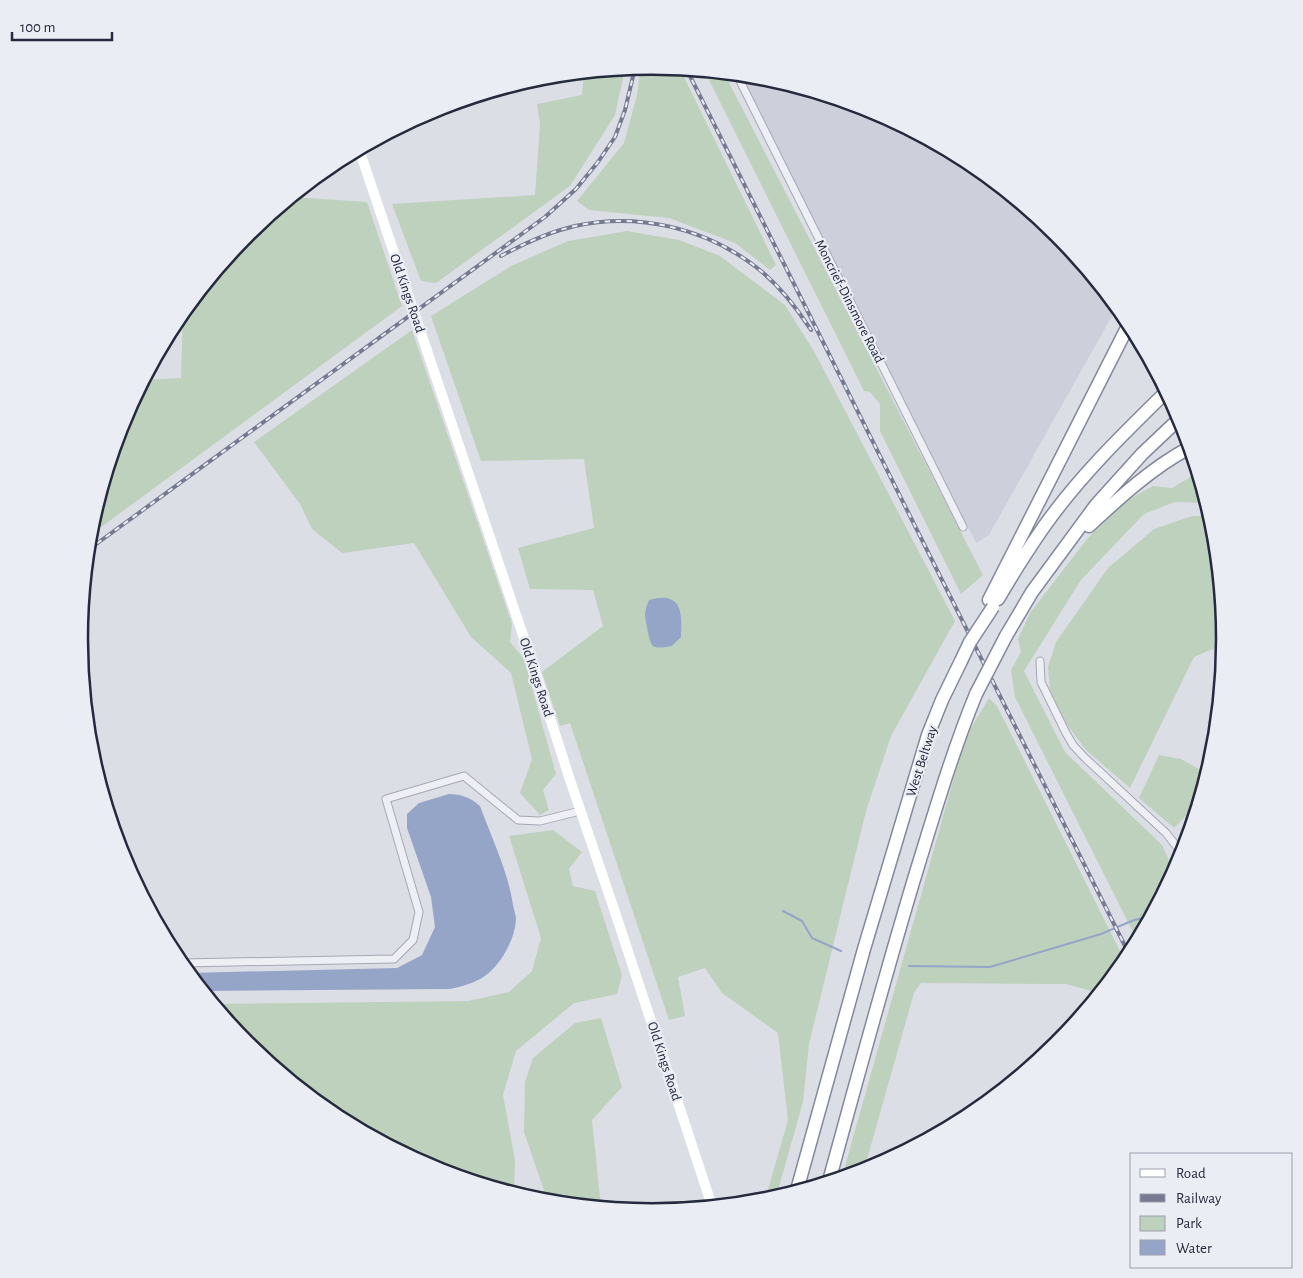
<svg xmlns="http://www.w3.org/2000/svg" width="1303" height="1278" viewBox="0 0 1303 1278" font-family="'Alegreya Sans',sans-serif">
<style>
.built{fill:#cdd0db}
.green{fill:#bed1bc}
.water{fill:#95a5c8}
.lines{fill:none;stroke-linecap:round;stroke-linejoin:round}
.stream{stroke:#95a5c8;stroke-width:2}
.street-casing{stroke:#a5a8b3;stroke-width:9}
.highway-casing{stroke:#83889d;stroke-width:15}
.street{stroke:#eeeff5;stroke-width:7}
.secondary{stroke:#fff;stroke-width:10}
.highway{stroke:#fff;stroke-width:12}
.rail-casing{stroke:#757a90;stroke-width:4}
.rail{stroke:#ebedf4;stroke-width:2;stroke-dasharray:5.5;stroke-linecap:butt}
.highway-bridge-casing{stroke:#83889d;stroke-width:15;stroke-linecap:butt}
.highway-bridge{stroke:#fff;stroke-width:12}
.labels{text-anchor:middle;stroke-width:4.5;stroke-linejoin:round;paint-order:stroke}
.street-label{font-size:14px;fill:#252a3d;stroke:#ebedf4}
.rim{fill:none;stroke:#252a3d;stroke-width:2.5}
</style>
<rect width="100%" height="100%" fill="#dcdee6"/>
<!-- built -->
<path class="built" d="M740,75L764,77L871,110L970,163L1057,234L1117,307L989,535L976,543Z"/>
<!-- green -->
<path class="green" d="M652,66L680,69L776,265L770,270L735,243L669,218L589,210L577,201L624,143L637,95L641,67Z
M625,69L615,115L570,186L436,283L421,281L392,204L535,195L540,124L537,104L582,95L584,73Z
M705,72L724,73L983,575L961,594L880,431V404L870,392L864,391Z
M292,197L367,202L402,306L89,536L90,527L122,420L144,380L181,378L183,312L247,234Z
M627,231L679,240L720,256L785,305L815,353L955,621L891,736L866,811L809,1044L803,1102L776,1197L765,1200L788,1120L778,1033L722,993L705,968L678,977L685,1016L669,1020L570,723L560,726L542,672L603,626L593,590L530,589L518,548L594,528L584,459L481,461L431,316L511,266L568,241Z
M412,330L512,624L510,642L524,659L556,774L543,790L549,810L540,815L520,793L532,759L511,673L471,637L414,543L342,553L312,529L300,504L254,442Z
M1197,473L1205,501L1202,503L1175,502L1144,514L1081,580L1024,671L1065,752L1162,845L1174,871L1137,940L1015,697L1011,670L1021,652L1018,639L1030,613L1087,539L1124,502L1153,486L1172,488Z
M1192,516H1210L1213,528L1224,639V644L1194,657L1130,788L1086,750L1065,722L1050,690L1048,667L1056,642L1108,568L1154,529Z
M989,698L997,706L1125,961L1097,995L1091,991L1066,984L921,983L914,993L864,1170L842,1177L965,738Z
M1159,755L1181,759L1206,773L1197,805L1174,828L1139,798Z
M553,830L582,852L569,869L573,886L595,891L622,975L617,994L574,1003L516,1051L503,1095L515,1160L514,1193L432,1168L333,1115L246,1044L214,1004L468,1001L509,992L532,971L541,938L509,836Z
M601,1018L622,1087L592,1120L601,1207L548,1202L524,1132L525,1082L533,1058L575,1023Z"/>
<!-- water -->
<path class="water" d="M657,598C661,598 666,597 670,599C684,604 681,625 681,637L672,646C666,647 658,649 653,646C649,643 646,621 645,615C645,610 647,605 649,600Z
M449,794C462,794 471,798 480,806C492,839 508,871 513,905C514,910 516,915 516,920C515,933 510,945 503,956C489,978 474,984 450,989L203,991L188,973L397,968L422,955L435,927L431,897L407,828V814L419,803Z"/>
<g class="lines">
<!-- stream -->
<path class="stream" d="M783,911L802,921L812,938L841,951
M909,966L990,967L1101,934L1134,920L1149,917"/>
<defs>
<path id="street" d="M737,75L963,527
M1040,661L1041,682L1066,733L1073,745L1084,757L1166,833L1177,847L1181,856
M181,964L183,963L394,959L413,940L419,912L386,799L464,776L518,820L540,821L580,811"/>
<path id="highway" d="M1089,526C1119,498 1153,467 1189,448
M998,599C1012,575 1027,551 1043,528C1078,478 1122,435 1166,392
M989,600L1129,324
M1006,636L1032,592L1096,505L1142,454L1180,418
M829,1181C858,1076 886,971 918,866C936,808 953,750 976,694
M797,1190L864,949L928,735L942,700L961,661"/>
</defs>
<!-- street casing -->
<use href="#street" class="street-casing"/>
<!-- highway casing -->
<use href="#highway" class="highway-casing"/>
<!-- street -->
<use href="#street" class="street"/>
<!-- secondary -->
<path class="secondary" d="M359,149L534,668L570,780L616,915L712,1206"/>
<!-- highway -->
<use href="#highway" class="highway"/>
<defs>
<path id="rail" d="M687,70L1129,954
M501,256C525,243 549,232 575,226C638,212 705,228 756,267C778,284 796,307 811,330
M88,550L545,217L576,189L598,162L615,137L625,110L635,68"/>
</defs>
<!-- rail casing -->
<use href="#rail" class="rail-casing"/>
<!-- rail -->
<use href="#rail" class="rail"/>
<defs>
<path id="highway-bridge" d="M961,661L970,642L993,607
M976,694L1006,636"/>
</defs>
<!-- highway-bridge casing -->
<use href="#highway-bridge" class="highway-bridge-casing"/>
<!-- highway-bridge -->
<use href="#highway-bridge" class="highway-bridge"/>
</g>
<g class="labels">
<!-- street labels -->
<g class="street-label">
<text transform="translate(408 293) rotate(71)" y="5">Old Kings Road</text>
<text transform="translate(850 301) rotate(63)" y="5">Moncrief-Dinsmore Road</text>
<text transform="translate(537 677) rotate(72)" y="5">Old Kings Road</text>
<text transform="translate(921 761) rotate(-72)" y="5">West Beltway</text>
<text transform="translate(665 1061) rotate(72)" y="5">Old Kings Road</text>
</g>
</g>
<!-- crop -->
<path d="M0 0H1303V1278H0ZM88 639a564 564 0 1 1 1128 0a564 564 0 1 1-1128 0Z" fill="#ebedf4" fill-rule="evenodd"/>
<path class="rim" d="M88 639a564 564 0 1 1 1128 0a564 564 0 1 1-1128 0Z"/>
<!-- legend -->
<rect x="1130" y="1153" width="162" height="115" fill="#ebedf4" stroke="#9c9fab"/>
<rect x="1140" y="1169" width="25" height="8" fill="#ffffff" stroke="#9c9fab"/>
<text x="1176" y="1178" font-size="15" fill="#252a3d">Road</text>
<rect x="1140" y="1194" width="25" height="8" fill="#757a90" stroke="#9c9fab"/>
<text x="1176" y="1203" font-size="15" fill="#252a3d">Railway</text>
<rect x="1140" y="1216" width="25" height="15" fill="#bed1bc" stroke="#9c9fab"/>
<text x="1176" y="1228" font-size="15" fill="#252a3d">Park</text>
<rect x="1140" y="1240" width="25" height="15" fill="#95a5c8" stroke="#9c9fab"/>
<text x="1176" y="1253" font-size="15" fill="#252a3d">Water</text>
<!-- scale -->
<path d="M12 32v8h100v-8" fill="none" stroke="#252a3d" stroke-width="2.5"/>
<text x="20" y="32" font-size="15" fill="#252a3d" stroke="#ebedf4" stroke-width="4" paint-order="stroke">100 m</text>
</svg>
